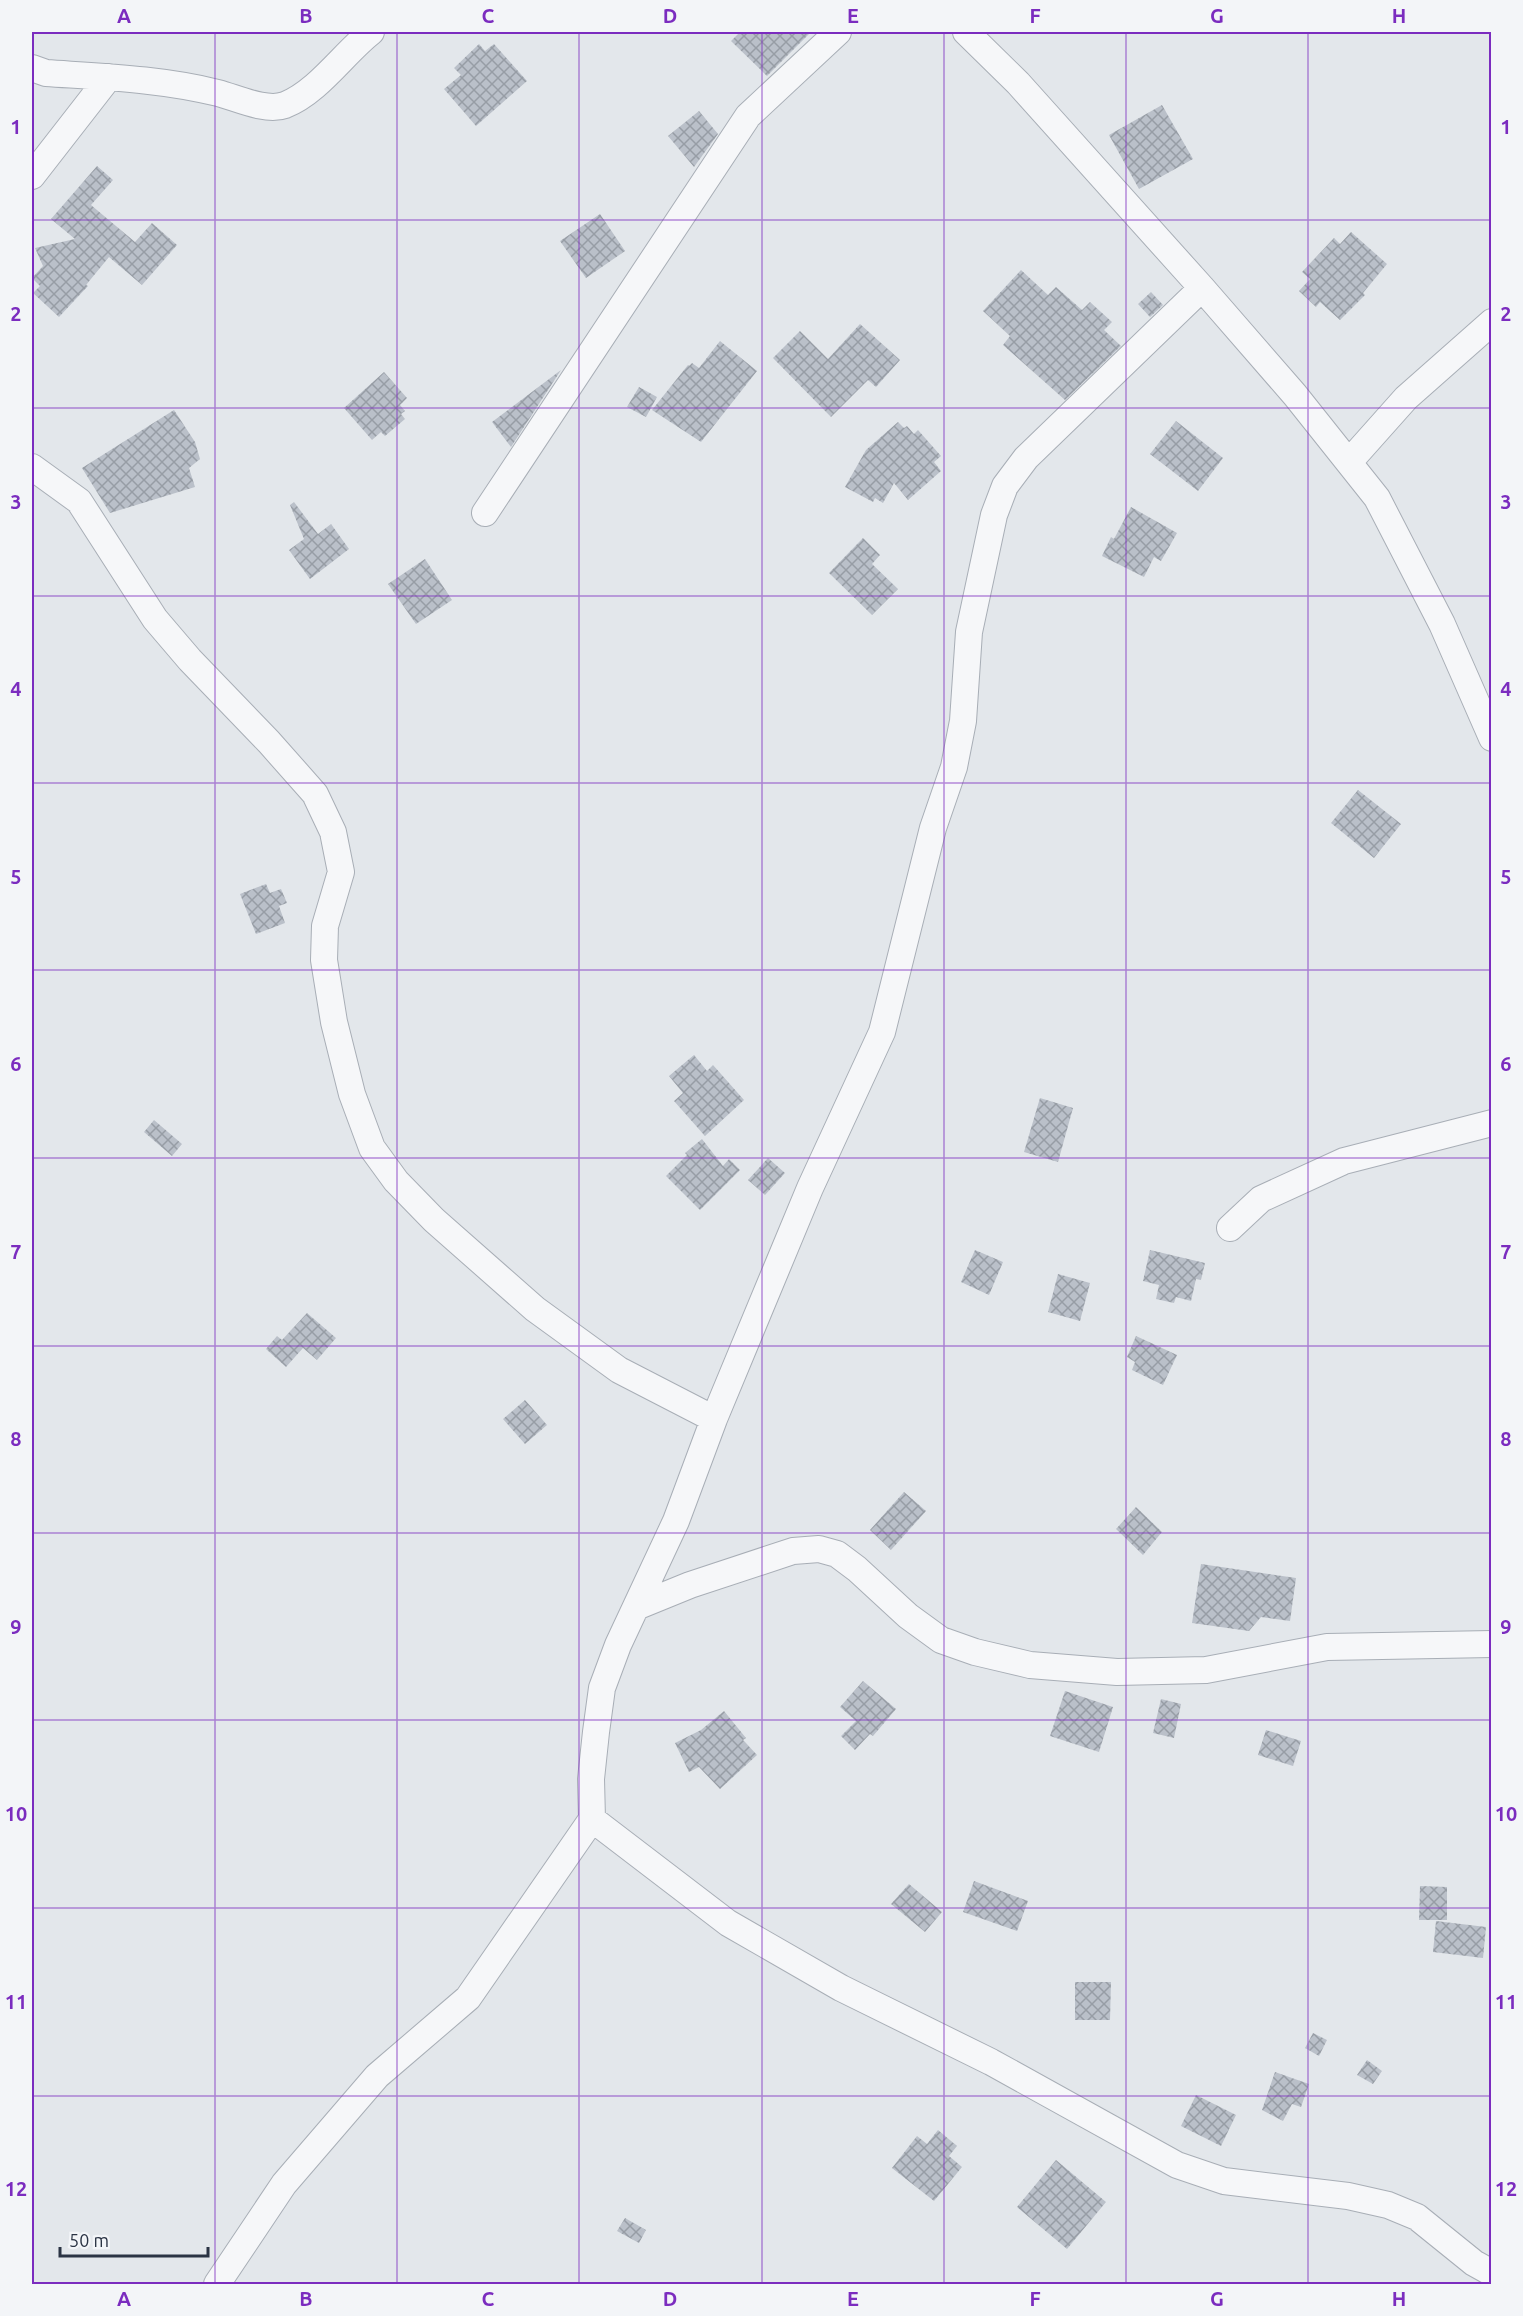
<svg xmlns="http://www.w3.org/2000/svg" width="1523" height="2316" viewBox="0 0 1523 2316" font-family="Ubuntu,sans-serif">
<style>
.building{fill:url(#building-cross-hatch)}
.lines{fill:none;stroke-linecap:round;stroke-linejoin:round}
.minor-casing{stroke:#a8aeb6;stroke-width:28}
.minor{stroke:#f6f7f9;stroke-width:26}
.grid{fill:none;stroke:#7b2cbf;stroke-width:1.5;stroke-opacity:0.55}
.neatline{fill:none;stroke:#7b2cbf;stroke-width:2}
.grid-label{font-size:20px;text-anchor:middle;font-weight:bold;fill:#7b2cbf}
</style>
<defs>
<pattern id="building-cross-hatch" width="8" height="8" patternUnits="userSpaceOnUse" patternTransform="scale(1.5)"><rect width="8" height="8" fill="#bac0c9"/><path d="M0 0l8 8M0 8l8-8" fill="none" stroke="#979da5"/></pattern>
</defs>
<rect width="100%" height="100%" fill="#e3e7eb"/>
<!-- building -->
<path class="building" d="M740,32H811L767,76L731,41Z
M479,44L485,51L494,44L527,81L476,126L444,89L461,75L454,68Z
M1162,105L1193,159L1139,189L1109,135Z
M699,111L718,134L694,167L668,136Z
M97,166L113,180L91,205L135,242L152,223L177,245L142,285L109,257L86,285L88,286L59,317L33,293L40,286L32,278L43,266L35,248L75,239L51,219Z
M600,214L625,251L586,278L560,241Z
M1351,232L1387,264L1363,293L1365,295L1340,320L1320,302L1316,307L1299,291L1310,279L1302,272L1334,238L1340,244Z
M1021,270L1048,295L1056,287L1082,310L1090,302L1112,322L1104,330L1121,346L1065,400L1003,345L1010,336L983,311Z
M1151,292L1163,305L1150,317L1138,304Z
M860,324L900,360L876,387L868,380L831,417L773,358L800,331L828,359Z
M720,341L757,371L701,442L652,410L688,365L689,366L692,363L699,368Z
M561,370L511,447L492,422Z
M384,372L407,398L400,405L405,411L401,414L405,419L385,436L381,432L372,440L344,408Z
M639,387L657,397L646,417L627,407Z
M174,410L195,442L200,459L189,468L195,487L110,513L82,468Z
M1176,421L1223,458L1198,491L1150,454Z
M898,422L904,428L907,426L914,434L918,430L941,456L934,462L941,471L908,500L894,483L883,503L875,498L873,502L845,487L866,450Z
M294,502L318,534L331,524L349,549L310,579L289,550L304,539L290,505Z
M1131,507L1177,533L1161,561L1154,557L1144,577L1102,556L1111,537L1114,539Z
M863,538L880,555L872,564L898,589L872,615L829,573Z
M425,559L452,600L416,624L388,584Z
M1358,790L1401,824L1374,858L1331,823Z
M266,884L270,893L281,889L287,903L279,906L285,923L256,934L240,894Z
M694,1055L707,1071L713,1065L744,1100L705,1136L674,1101L683,1093L669,1076Z
M1040,1098L1073,1108L1058,1162L1024,1152Z
M154,1120L182,1144L172,1156L144,1132Z
M702,1139L723,1166L729,1159L740,1170L700,1210L666,1176L687,1155L685,1153Z
M768,1158L785,1173L765,1195L748,1180Z
M975,1250L1003,1262L989,1295L961,1282Z
M1150,1250L1205,1263L1201,1280L1196,1279L1191,1301L1176,1297L1174,1303L1156,1299L1159,1285L1143,1281Z
M1058,1274L1090,1283L1080,1321L1048,1312Z
M307,1313L336,1338L317,1360L303,1348L286,1367L266,1349L277,1336L282,1340Z
M1136,1336L1177,1355L1163,1385L1132,1370L1135,1362L1127,1357Z
M525,1400L547,1425L525,1444L503,1419Z
M904,1492L926,1511L891,1550L870,1530Z
M1136,1507L1162,1532L1143,1555L1116,1529Z
M1201,1564L1296,1578L1290,1621L1261,1617L1249,1631L1192,1623Z
M863,1681L896,1709L873,1736L870,1734L855,1750L841,1736L856,1721L840,1707Z
M1065,1691L1113,1707L1099,1752L1050,1736Z
M1161,1699L1181,1704L1174,1738L1153,1733Z
M724,1711L746,1738L743,1740L757,1755L720,1789L699,1767L689,1772L675,1743L701,1730Z
M1266,1730L1301,1741L1293,1766L1258,1755Z
M974,1881L1028,1901L1017,1931L963,1912Z
M909,1884L942,1912L925,1932L891,1904Z
M1420,1886L1447,1887V1920H1419Z
M1436,1921L1486,1927L1483,1958L1433,1952Z
M1075,1982H1111L1110,2020H1075Z
M1313,2033L1327,2040L1319,2056L1305,2048Z
M1367,2060L1382,2071L1373,2084L1357,2075Z
M1275,2072L1309,2084L1301,2107L1292,2104L1283,2121L1262,2110Z
M1196,2095L1236,2115L1221,2146L1181,2126Z
M938,2130L957,2146L949,2156L962,2167L934,2201L892,2168L917,2136L927,2144Z
M1056,2160L1106,2202L1067,2249L1017,2207Z
M625,2218L646,2230L639,2243L617,2231Z"/>
<g class="lines">
<defs>
<path id="minor" d="M966,32L1018,83L1202,288L1295,395L1377,498L1442,624L1492,738
M32,68L46,73C104,77 162,79 218,93C237,98 266,112 285,105C318,92 344,53 371,32
M32,176L109,77
M1202,288L1026,458L1005,486L994,515L969,632L963,721L954,767L933,828L882,1032L810,1188L714,1419L676,1521L618,1645L602,1688L596,1732L591,1779L592,1819L728,1923L841,1988L991,2062L1177,2165L1224,2181L1348,2196L1388,2205L1417,2217L1474,2263L1492,2273
M1349,462L1406,398L1492,322
M32,467L79,501L155,619L190,660L269,742L315,794L333,832L341,872L325,926L324,960L334,1022L352,1094L372,1148L396,1181L434,1220L535,1309L619,1370L714,1419
M485,513L748,116L838,32
M1230,1228L1261,1199L1344,1161L1492,1123
M636,1607L690,1585L793,1551L819,1549L837,1554L857,1569L908,1616L941,1640L975,1652L1030,1665L1117,1672L1206,1670L1327,1647L1492,1644
M217,2284L284,2184L377,2076L468,1998L592,1819"/>
</defs>
<!-- minor casing -->
<use href="#minor" class="minor-casing"/>
<!-- minor -->
<use href="#minor" class="minor"/>
</g>
<!-- grid -->
<path class="grid" d="M215,32V2284M397,32V2284M579,32V2284M762,32V2284M944,32V2284M1126,32V2284M1308,32V2284M32,220H1492M32,408H1492M32,596H1492M32,783H1492M32,970H1492M32,1158H1492M32,1346H1492M32,1533H1492M32,1720H1492M32,1908H1492M32,2096H1492"/>
<!-- border -->
<rect width="1523" height="2316" fill="none" stroke="#f3f5f8" stroke-width="66"/>
<!-- scale -->
<path d="M60 2247v9h148v-9" fill="none" stroke="#2b3444" stroke-width="3"/>
<text x="69" y="2247" font-size="18" fill="#2b3444" stroke="#f3f5f8" stroke-width="4.5" paint-order="stroke">50 m</text>
<rect x="33" y="33" width="1457" height="2250" class="neatline"/>
<g class="grid-label">
<text x="124" y="23">A</text>
<text x="306" y="23">B</text>
<text x="488" y="23">C</text>
<text x="670" y="23">D</text>
<text x="853" y="23">E</text>
<text x="1035" y="23">F</text>
<text x="1217" y="23">G</text>
<text x="1399" y="23">H</text>
<text x="16" y="134">1</text>
<text x="1506" y="134">1</text>
<text x="16" y="321">2</text>
<text x="1506" y="321">2</text>
<text x="16" y="509">3</text>
<text x="1506" y="509">3</text>
<text x="16" y="696">4</text>
<text x="1506" y="696">4</text>
<text x="16" y="884">5</text>
<text x="1506" y="884">5</text>
<text x="16" y="1071">6</text>
<text x="1506" y="1071">6</text>
<text x="16" y="1259">7</text>
<text x="1506" y="1259">7</text>
<text x="16" y="1446">8</text>
<text x="1506" y="1446">8</text>
<text x="16" y="1634">9</text>
<text x="1506" y="1634">9</text>
<text x="16" y="1821">10</text>
<text x="1506" y="1821">10</text>
<text x="16" y="2009">11</text>
<text x="1506" y="2009">11</text>
<text x="16" y="2196">12</text>
<text x="1506" y="2196">12</text>
<text x="124" y="2306">A</text>
<text x="306" y="2306">B</text>
<text x="488" y="2306">C</text>
<text x="670" y="2306">D</text>
<text x="853" y="2306">E</text>
<text x="1035" y="2306">F</text>
<text x="1217" y="2306">G</text>
<text x="1399" y="2306">H</text>
</g>
</svg>
